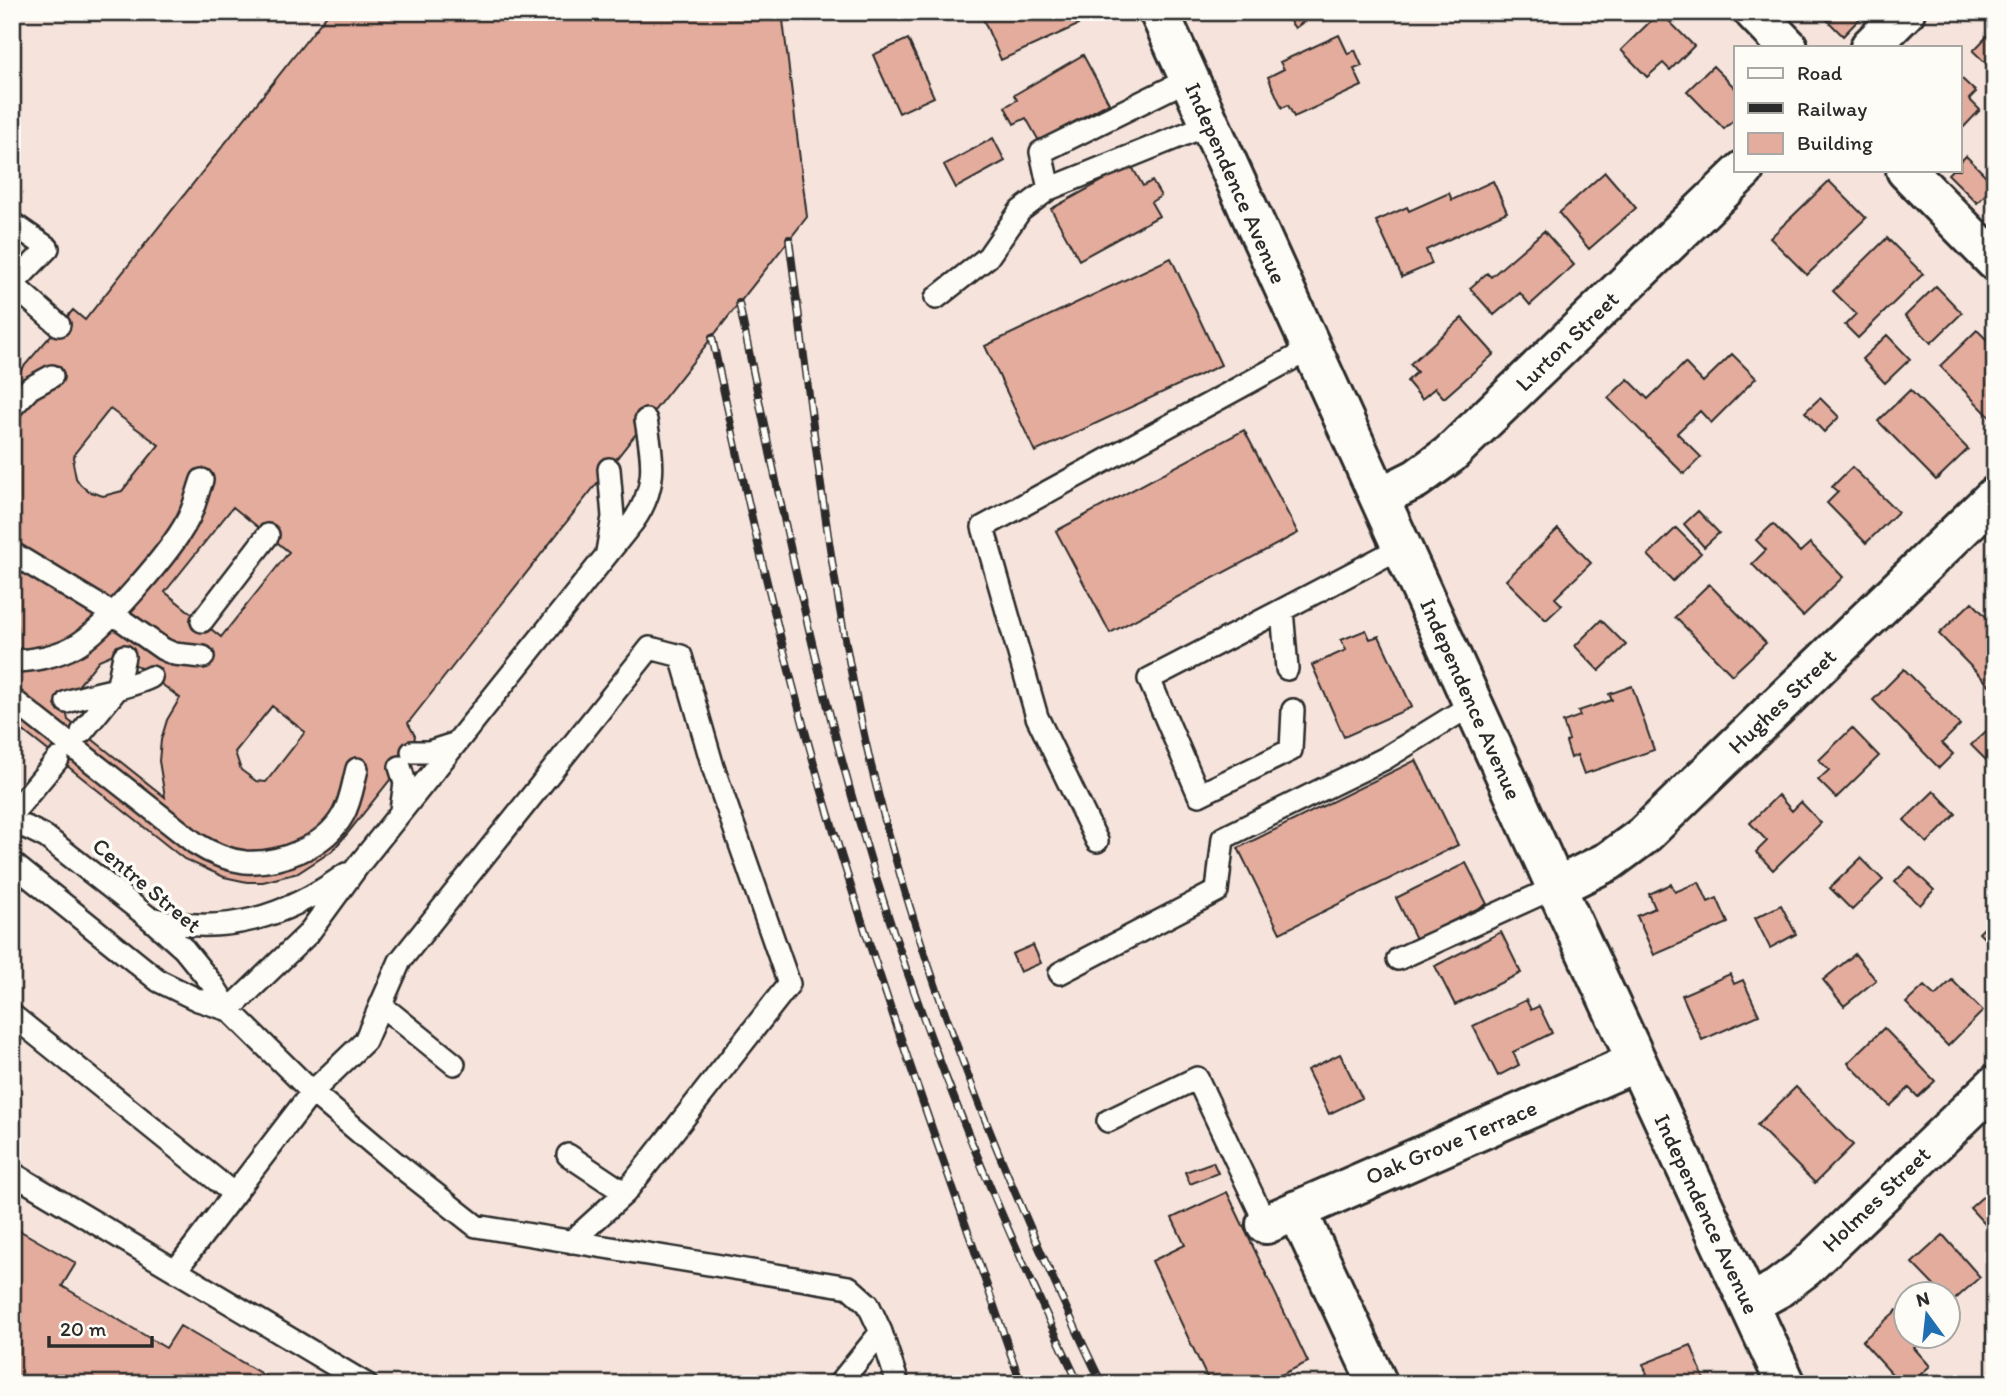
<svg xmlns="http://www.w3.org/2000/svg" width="2007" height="1396" viewBox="0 0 2007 1396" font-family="Itim,sans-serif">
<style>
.building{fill:#e4ac9c;stroke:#2b2b2b;stroke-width:2;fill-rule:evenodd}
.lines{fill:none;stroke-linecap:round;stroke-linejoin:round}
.service-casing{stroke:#2b2b2b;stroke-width:26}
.minor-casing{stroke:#2b2b2b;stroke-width:44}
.primary-casing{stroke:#2b2b2b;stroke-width:44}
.service{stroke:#fdfcf7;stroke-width:21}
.minor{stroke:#fdfcf7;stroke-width:38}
.primary{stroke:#fdfcf7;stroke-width:38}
.rail-casing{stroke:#2b2b2b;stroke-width:8}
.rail{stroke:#fdfcf7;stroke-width:5;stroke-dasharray:16;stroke-linecap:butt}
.labels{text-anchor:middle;stroke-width:7;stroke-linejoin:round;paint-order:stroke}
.street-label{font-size:23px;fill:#2b2b2b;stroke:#fdfcf7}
</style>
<rect width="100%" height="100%" fill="#f6e4dc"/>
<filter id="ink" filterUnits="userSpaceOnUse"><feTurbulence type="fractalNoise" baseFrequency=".0143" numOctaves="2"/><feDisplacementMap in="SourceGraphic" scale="14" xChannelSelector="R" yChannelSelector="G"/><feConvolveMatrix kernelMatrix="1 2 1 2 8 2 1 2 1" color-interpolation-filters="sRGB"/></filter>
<g filter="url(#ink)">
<!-- building -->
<path class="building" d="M329,12H782L807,217L408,723L415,736L412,752L347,834L332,851L298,873L263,882H247L224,877L184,859L12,722V380L73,310L85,320ZM110,409L159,445L122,491L103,496L88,491L80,484L76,478L73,463L75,453ZM233,507L289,552L221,637L165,592ZM113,654L124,656L180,698L167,720L161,740L159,761L165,797L68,720L66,710L70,696L99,660ZM272,706L305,732L266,782L256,781L241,770L235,752Z
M980,12H1072L1078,25L1001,60Z
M1283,12H1317L1295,28Z
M1660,12L1694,46L1670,70L1663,63L1647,77L1621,50Z
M1819,12H1866L1843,36Z
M1995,28V72L1973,51Z
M1339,35L1348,54L1355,50L1362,66L1354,69L1362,86L1294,117L1288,105L1282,108L1268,77L1284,69L1280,62Z
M908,39L934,97L899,113L873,55Z
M1083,55L1109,103L1039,141L1026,118L1014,124L1005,107L1017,100L1014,95Z
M1713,66L1736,89V118L1724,129L1687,91Z
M1960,77L1976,92L1969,99L1980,110L1960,131Z
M993,138L1005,161L956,188L944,165Z
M1966,156L1995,185L1977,203L1948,174L1952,170H1960V162Z
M1131,165L1143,186L1152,181L1161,196L1151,202L1159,216L1079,260L1051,209Z
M1605,172L1636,208L1589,249L1559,213Z
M1493,181L1507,212L1426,250L1432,264L1402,277L1376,221L1407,207L1409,211L1449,193L1452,200Z
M1829,181L1866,218L1807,275L1770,238Z
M1544,231L1574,265L1530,305L1520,293L1494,315L1470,288L1487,273L1491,277Z
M1887,238L1923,274L1858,338L1845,325L1856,314L1833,291Z
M1171,258L1221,365L1035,452L985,346Z
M1936,286L1962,313L1931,343L1905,316Z
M1462,318L1494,354L1444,398L1435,388L1422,399L1407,381L1417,372L1410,364Z
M1977,330L1995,348V422L1940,366Z
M1887,335L1910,359L1885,383L1862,359Z
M1732,354L1756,378L1711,423L1700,411L1677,433L1701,457L1684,474L1608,398L1628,379L1648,399L1685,363L1703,382Z
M1910,390L1968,449L1936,480L1878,421Z
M1820,398L1839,417L1824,432L1805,412Z
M1244,430L1298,533L1110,633L1056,531Z
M1852,467L1898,512L1866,543L1827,503L1838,492L1832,487Z
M1698,511L1719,533L1704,547L1684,524Z
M1773,524L1800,552L1810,543L1843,577L1803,616L1752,564L1766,550L1756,540Z
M1676,528L1701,553L1673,581L1648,555Z
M1558,529L1591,563L1555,598L1562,605L1546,620L1506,580Z
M1709,584L1766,643L1732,675L1675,617Z
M1972,602L1995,626V691L1939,634Z
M1601,620L1626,645L1599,671L1575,646Z
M1366,630L1370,639L1379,636L1412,707L1344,737L1312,665L1346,650L1341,640Z
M1904,669L1960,725L1942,743L1953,754L1939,768L1873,700Z
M1632,686L1654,750L1584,774L1577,755L1571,758L1566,742L1569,740L1563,722L1580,716L1578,711L1612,700L1609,694Z
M1995,723V769L1971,745Z
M1852,728L1879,756L1836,798L1818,780L1829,770L1819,760Z
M1416,760L1458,845L1280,933L1238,848Z
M1934,791L1956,814L1927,843L1904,820Z
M1778,795L1792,811L1801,802L1821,823L1773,870L1756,852L1767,841L1750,823Z
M1861,858L1883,880L1852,910L1830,888Z
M1466,863L1487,904L1416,939L1396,898Z
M1910,867L1934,890L1920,905L1895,882Z
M1699,882L1708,902L1717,898L1728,923L1654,955L1637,916L1655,908L1649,894L1671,884L1675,892Z
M1781,905L1796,934L1770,948L1755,918Z
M1995,917V949L1979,933Z
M1501,932L1521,973L1455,1005L1435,966Z
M1033,945L1041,963L1020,972L1012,954Z
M1855,954L1876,980L1844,1006L1823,980Z
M1730,974L1734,984L1743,980L1759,1015L1702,1040L1682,995Z
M1952,980L1983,1011L1948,1046L1906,1003L1924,986L1935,996Z
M1526,1000L1531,1010L1539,1006L1552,1033L1513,1052L1519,1065L1498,1076L1473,1026Z
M1884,1028L1935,1081L1918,1097L1909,1088L1890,1106L1848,1063Z
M1340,1054L1362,1098L1329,1114L1307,1070Z
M1796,1087L1853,1145L1815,1183L1757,1125Z
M1213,1162L1218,1173L1190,1184L1185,1172Z
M1995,1186V1235L1970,1208Z
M1227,1192L1308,1362L1262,1384H1210L1152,1261L1185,1245L1172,1218Z
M12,1226L76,1263L62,1286L166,1348L180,1326L279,1384H12Z
M1943,1235L1980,1277L1950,1304L1948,1301V1294H1942L1912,1263Z
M1897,1310L1906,1319V1336H1921L1924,1340L1914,1348L1930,1366L1910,1384H1901L1862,1341Z
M1691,1345L1706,1384H1651L1643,1364Z
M1980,1376L1987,1384H1970Z"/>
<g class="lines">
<defs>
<path id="service" d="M1189,79L1041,152L1049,189L1210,124
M12,223L48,248L12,285
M12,284L59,325
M936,298L988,257L1020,211L1049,189
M12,407L30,388L52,376
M607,552L613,517L609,469
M12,553L113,614L163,649L174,654L203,657
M1282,610L1402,547
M202,621L268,535
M12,661C33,661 57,656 75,646C103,631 172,550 187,521C194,509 197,494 202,480
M1287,669L1282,610L1149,679L1199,795L1291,750L1293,710
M12,699L195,843C209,852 228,860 245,862C280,864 325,847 343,815C351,801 353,784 357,769
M67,702C95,692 124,690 151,677
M82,732L117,689L124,656
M412,752H429L454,744
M400,767L405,783L401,810
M12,814L58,759
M12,827H26L46,837L148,917L184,949L213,985L229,1010L312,1092L392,1160L476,1226L849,1287L868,1304L881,1332L839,1384
M1097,841L1037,717L983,527L1312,348
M12,863L159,981L198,1000L229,1010
M150,918C223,937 286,917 346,874
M1398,959L1556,887
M1060,973L1217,891L1223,838L1384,759L1473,704
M381,1005L454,1064
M229,1010L308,934L357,867L633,522C658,487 653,461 646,420
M12,1015L234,1194
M1108,1121L1197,1078L1266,1224
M568,1155L625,1193
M12,1173L366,1384
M176,1270L312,1092L365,1041L400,961L650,648L681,656L713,767L789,984L625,1193L571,1242
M881,1332L898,1384"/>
<path id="minor" d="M1754,12L1788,47
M1870,47L1905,12
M1906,170L1995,261
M1380,497L1416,479L1449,455L1744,170
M1556,887L1609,861L1643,836L1995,496
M1297,1210L1378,1384
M1266,1224L1636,1062
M1750,1304L1777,1289L1805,1268L1995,1085"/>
<path id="primary" d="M1159,12L1556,887L1786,1384"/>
</defs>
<!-- service casing -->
<use href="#service" class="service-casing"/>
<!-- minor casing -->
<use href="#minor" class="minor-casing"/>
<!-- primary casing -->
<use href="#primary" class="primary-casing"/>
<!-- service -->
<use href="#service" class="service"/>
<!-- minor -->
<use href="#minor" class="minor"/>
<!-- primary -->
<use href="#primary" class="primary"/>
<defs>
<path id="rail" d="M789,239C812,414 830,589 870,761C921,977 1006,1184 1102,1384
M739,303C775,477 809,650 859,821C915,1015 992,1202 1079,1384
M712,337C747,500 783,662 831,822C888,1011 957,1197 1021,1384"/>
</defs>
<!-- rail casing -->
<use href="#rail" class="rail-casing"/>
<!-- rail -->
<use href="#rail" class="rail"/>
</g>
</g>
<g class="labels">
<!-- street labels -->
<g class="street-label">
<text transform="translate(1236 183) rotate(66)" y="8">Independence Avenue</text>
<text transform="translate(1567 341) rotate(-44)" y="8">Lurton Street</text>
<text transform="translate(1471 699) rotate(66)" y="8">Independence Avenue</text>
<text transform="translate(1782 701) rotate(-44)" y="8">Hughes Street</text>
<text transform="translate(147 885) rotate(40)" y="8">Centre Street</text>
<text transform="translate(1451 1142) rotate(-23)" y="8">Oak Grove Terrace</text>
<text transform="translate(1876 1199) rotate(-44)" y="8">Holmes Street</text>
<text transform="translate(1707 1214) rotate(65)" y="8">Independence Avenue</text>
</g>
</g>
<!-- margin -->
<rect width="2007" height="1396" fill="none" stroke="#fdfcf7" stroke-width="42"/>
<rect x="21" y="21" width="1965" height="1354" fill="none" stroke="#2b2b2b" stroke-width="2.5" filter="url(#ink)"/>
<!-- legend -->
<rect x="1734" y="46" width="228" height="126" fill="#fdfcf7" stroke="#a9a8a5" stroke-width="2"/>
<rect x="1748" y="68" width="35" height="10" fill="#fdfcf7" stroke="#a9a8a5" stroke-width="2"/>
<text x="1797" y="80" font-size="21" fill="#2b2b2b">Road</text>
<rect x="1748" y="103" width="35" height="10" fill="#2b2b2b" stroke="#a9a8a5" stroke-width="2"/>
<text x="1797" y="116" font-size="21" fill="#2b2b2b">Railway</text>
<rect x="1748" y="133" width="35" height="21" fill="#e4ac9c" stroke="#a9a8a5" stroke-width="2"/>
<text x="1797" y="150" font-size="21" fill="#2b2b2b">Building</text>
<!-- north arrow -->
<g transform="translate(1927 1315) rotate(345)"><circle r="33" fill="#fdfcf7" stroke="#a9a8a5" stroke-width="2"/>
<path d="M0-5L12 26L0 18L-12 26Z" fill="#1f6fb2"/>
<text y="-10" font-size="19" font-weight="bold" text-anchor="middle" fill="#2b2b2b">N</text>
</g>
<!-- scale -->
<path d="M49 1336v10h103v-10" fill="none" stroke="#2b2b2b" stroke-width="3.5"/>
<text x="60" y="1336" font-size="21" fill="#2b2b2b" stroke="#fdfcf7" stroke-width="5" paint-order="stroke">20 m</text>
</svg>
